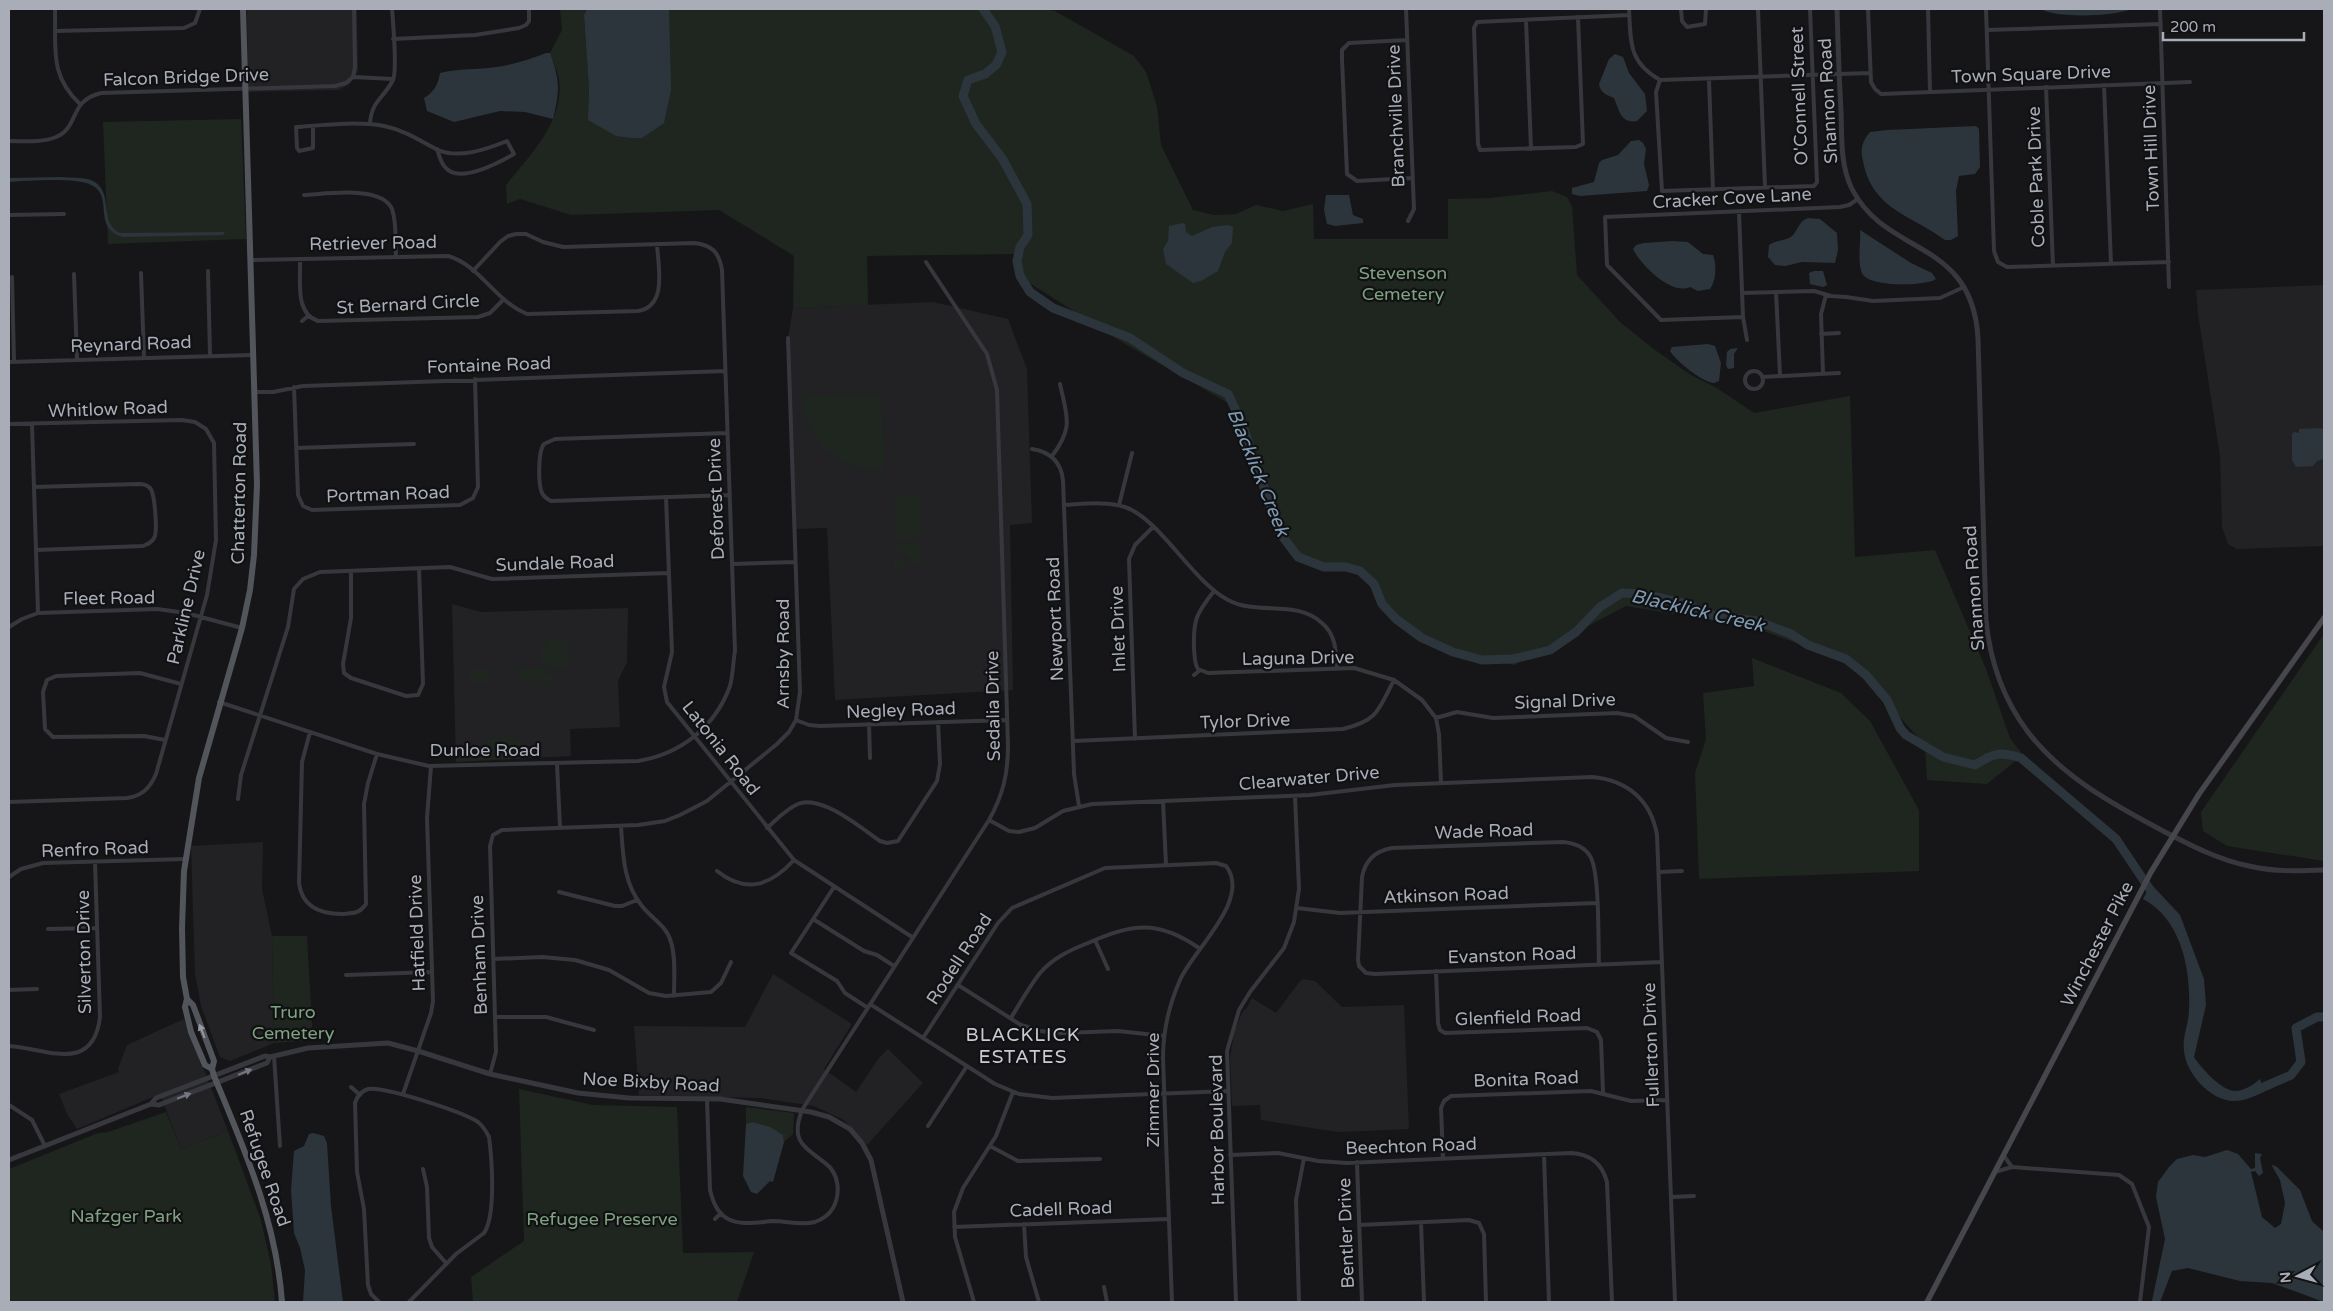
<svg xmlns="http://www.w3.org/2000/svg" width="2333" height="1311" viewBox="0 0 2333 1311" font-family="'Varela Round',sans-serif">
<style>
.built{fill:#222225}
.green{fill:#1e261f}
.water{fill:#2c353c}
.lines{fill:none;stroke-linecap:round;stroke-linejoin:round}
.river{stroke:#2c353c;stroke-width:9}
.minor{stroke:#37383d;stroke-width:4}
.tertiary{stroke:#37383d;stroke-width:5}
.secondary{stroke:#45474d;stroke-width:5.5}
.primary{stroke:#53555c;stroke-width:6}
.oneway{fill:#979ba6}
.oneway2{fill:#757881}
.labels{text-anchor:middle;stroke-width:4.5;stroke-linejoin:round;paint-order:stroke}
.street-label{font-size:18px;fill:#a8adb8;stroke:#111113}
.park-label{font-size:18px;fill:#7fa381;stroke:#111113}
.water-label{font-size:19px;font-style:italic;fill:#7f9bb3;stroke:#111113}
.neighbourhood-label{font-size:19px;letter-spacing:1px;fill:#c9ccd4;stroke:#111113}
</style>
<rect width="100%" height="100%" fill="#161618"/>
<!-- built -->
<path class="built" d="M247,9H357L358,71L350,84L339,90L248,92Z
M2324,285V546L2237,549L2228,544L2222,527L2220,456L2198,314L2196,290Z
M933,302L1008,319L1027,369L1032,523L1010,525L1013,690L835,700L827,528L794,529L788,338L793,308Z
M452,604L481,612L628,608L627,662L618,681L620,727L570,729L571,756L456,762Z
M263,842L262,889L272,936L274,1043L230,1061L220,1057L201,1006L195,974L191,846Z
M773,974L852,1024L824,1069L856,1092L878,1059L888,1049L923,1083L867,1145L844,1120L814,1106L761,1098L639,1095L634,1026L745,1027Z
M1303,979L1315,981L1342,1007L1404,1005L1409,1129L1340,1132L1324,1130L1261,1120L1260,1105L1232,1106L1230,1057L1235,1029L1243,1011L1246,1009L1252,998L1276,1013L1300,981Z
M184,1019L228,1131L181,1149L160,1094L77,1129L67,1114L59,1094L119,1072L118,1069L127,1045Z"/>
<!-- green -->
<path class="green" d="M560,9H587L584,15L589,89L588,120L669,9H1045L1055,11L1134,56L1146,72L1157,106L1161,145L1193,210L1214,215L1236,214L1256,205L1283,211L1313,204L1314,239H1448V199L1490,198L1552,191L1567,197L1572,206L1577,275L1620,322L1655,350L1691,375L1717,388L1754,413L1850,396L1855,557L1935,550L1986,669L2010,738L2023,755L1987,784L1927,780L1925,745L1852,664L1753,627L1626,606L1514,665L1440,647L1386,611L1360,571L1298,557L1273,524L1230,404L1127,345L1017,275L1015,254L867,256L868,305L793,308L794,256L719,210L571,215L520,199L507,204L506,185C530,155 568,118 558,75C556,68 552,60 550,53L562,30Z
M241,119L246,239L108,244L103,122Z
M877,394L881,398L885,470C837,472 807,443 802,396Z
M920,496L921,538L895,539L894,497Z
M920,543V565H917L895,548L896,544Z
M894,557L909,565L907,571L893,568Z
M2324,634V861L2227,846L2203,831L2201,812Z
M548,641H568V663L565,668L552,669L540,662L541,651Z
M1752,658L1841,693L1870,721L1919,810V871L1699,879L1695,773L1706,739L1703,693L1754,686Z
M518,668H544V674H552V681L519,682Z
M489,669L490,683L470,682V670Z
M511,737L522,742L527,758L480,760L485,740L496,738L495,743L499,745L500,741L498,738Z
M272,936H307L313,1040L274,1043Z
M519,1089L593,1105L677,1107L683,1253L754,1252L737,1302H473L471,1277L524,1241Z
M746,1107L794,1113L793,1134L784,1142L783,1135L752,1122L746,1124Z
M166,1112L181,1149L228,1131L260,1217L271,1264L275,1302H9V1169L98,1133L108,1132Z"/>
<!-- water -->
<path class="water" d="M587,9H669L671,90L664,123L642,138H632L616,136L588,120L589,89L584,15Z
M2041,9H2132C2114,16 2058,19 2041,9Z
M546,53H550C560,80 560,91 553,119L525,112L500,111L454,122L427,111L424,98C434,92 438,85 440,73C459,68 477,70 496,67C513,65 530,59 546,53Z
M1615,54L1623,57L1629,73L1645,94L1647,111L1637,121C1621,124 1619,110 1614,98C1607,95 1600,93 1599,84L1609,59Z
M1976,126L1979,129L1980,167L1975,174L1959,176L1956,191L1958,236L1951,240H1945C1912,215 1872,210 1863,161C1860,150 1862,141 1870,132L1887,130Z
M1639,140L1643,143L1646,149L1644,164L1649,185L1647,191L1580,196L1572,194V188L1594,182L1599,163L1602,160L1618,155L1631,141Z
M60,177C70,178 82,177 91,180C116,191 97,222 120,233L225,232L223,235L123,237C91,228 115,196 91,185C75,177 28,181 9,182V178Z
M1326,195H1349L1353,215L1363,219V223L1335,226L1327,224L1324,210Z
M1808,218L1820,219L1837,233L1838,250L1835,263L1802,262L1785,266L1775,265L1768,257L1769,245C1776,240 1786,241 1792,236C1798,230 1799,221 1808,218Z
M1183,223L1185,224L1186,232L1192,236L1212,227L1228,225L1233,227L1232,243L1225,252L1218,271L1201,281L1193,283L1166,264L1163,249L1168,241L1169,226Z
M1860,230L1911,263L1932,273L1936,279C1927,286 1868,288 1862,273C1857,261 1861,243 1860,230Z
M1673,241L1688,242L1703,254L1713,255C1717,265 1716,281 1710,289L1698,291L1690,287C1671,296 1640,264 1633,249L1636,245L1644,243Z
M1814,271H1823L1827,285L1823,287L1810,284L1809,273Z
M1708,344L1715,346L1721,363L1719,381L1714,383C1702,382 1676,361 1670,351L1672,347Z
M1738,348L1734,354V368L1728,369L1726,365L1727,352L1730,349Z
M2318,428L2324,429V459L2317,461L2313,466L2296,467L2292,460V434L2294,432L2299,433V429Z
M2151,884L2180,915L2204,979L2206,1005L2194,1057C2201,1068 2222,1091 2235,1091C2244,1091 2253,1085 2260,1079L2264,1092C2254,1096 2245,1101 2234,1101C2211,1101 2186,1074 2184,1051C2182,1036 2189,1024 2189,1009C2191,969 2181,919 2143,899Z
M752,1122L770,1127L783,1135L784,1142L773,1182L770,1181L757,1194L751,1192L743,1176L746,1124Z
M313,1133L324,1136L327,1143L331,1206L343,1302H303L305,1270L300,1248L294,1233L291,1190L294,1151L304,1146L309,1134Z
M2227,1150L2238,1154L2251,1169L2255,1168V1153L2262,1154L2260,1158L2263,1173L2259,1176L2255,1171L2251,1172L2262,1217L2275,1228L2281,1224L2285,1203L2280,1180L2272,1166L2273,1165L2277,1167L2300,1190L2312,1221L2324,1232V1302L2272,1283L2240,1281L2188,1268L2172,1271L2160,1302L2152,1301L2165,1239L2156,1197L2158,1182L2169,1167L2177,1159L2193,1155L2205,1157Z"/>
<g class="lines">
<!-- river -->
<path class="river" d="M983,9L995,26L1002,52L996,65L985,74L968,80L963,96L976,124L1002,158L1027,204L1028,235L1020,247L1017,261L1020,276L1030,292L1053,308L1130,338L1183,373L1228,394L1241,421L1280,533L1298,557L1324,567H1346L1360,571L1374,584L1382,604L1396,619L1422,638L1453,652L1482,660L1513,659L1550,650L1576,632L1600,607L1622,593L1643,594L1683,603L1712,615L1757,621L1791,634L1808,645L1846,659L1866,675L1887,700L1900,728L1906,735L1943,757L1975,765C1994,753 1999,751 2021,758L2116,839L2155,897
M2252,1092L2291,1075L2301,1062L2296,1028L2317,1017H2324"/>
<!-- minor -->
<path class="minor" d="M55,9C56,48 49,75 80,104
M1406,9L1414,209L1408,221
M1629,9C1631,42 1628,62 1660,80L1870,73
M1681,9L1682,21L1687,27L1705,24L1706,9
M1758,9L1765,187
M1868,9L1871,82L1875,89L1881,94L2190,82
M1928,9L1930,92
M1986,9L1994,251L1998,262L2007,267L2169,262
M2160,9L2169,287
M1578,17L1583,144L1576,147L1480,150L1478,144L1474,28L1477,22L1629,15
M1526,20L1531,149
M1987,30L2161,24
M55,31L184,28L195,23L200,9
M393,39L475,35L519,28L526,25L529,21V9
M1407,40L1349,43L1342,50V59L1347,174L1357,181L1412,178
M353,77L355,67L354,9
M353,77L393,79
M1660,80L1656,92L1662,191L1814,186L1817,182L1810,9
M1709,80L1713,190
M2104,85L2111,264
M2046,87L2053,266
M370,124C371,101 384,98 393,80C397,71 393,21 392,9
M313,126V148L299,151L297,148L296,127C324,125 356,121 384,126C404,130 419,140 436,149C458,160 487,149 507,141L514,154C500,162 459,185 445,167C441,163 439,155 437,149
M9,141C23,141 42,143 56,137C80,127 68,101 101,93L335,86L346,83L353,77
M304,195C326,194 382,185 392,209C397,223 395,241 396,256
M1739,212L1743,317L1747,340
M9,215L64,214
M300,259C301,279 294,313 318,321L478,317L490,313L504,299
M251,260L448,256C480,265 496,302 527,314L638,311C668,306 658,266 657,244
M208,271L210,355
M141,273L144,357
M74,274L77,359
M12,277L14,361
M1776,292L1780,375
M1742,293L1814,291L1831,296L1846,297L1873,301L1940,298L1964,287
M1743,317L1661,320L1607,265L1605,217L1840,207L1849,205L1858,199
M302,321L308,316
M1821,334L1839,333
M9,362L253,355
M1745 380a9 9 0 1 1 18 0a9 9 0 1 1-18 0Z
M1823,373L1821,314L1826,295
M1762,377L1839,373
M294,387L298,495L303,506L312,510L460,505L473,498L478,487L475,379
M255,392H273L303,386L725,371
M9,424L182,420L195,422L206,429L214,443L216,540L207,595L156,774C150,788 142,796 127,798L9,802
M32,425L38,613
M544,444C538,451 538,484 542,493C544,497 547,499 551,501L730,495
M544,444L555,439L727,433
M296,448L414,444
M1032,449C1051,452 1061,462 1063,480L1074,774L1079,806
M1052,456C1074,427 1067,417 1060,384
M34,487L139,484C143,484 147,485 150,488C155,493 157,528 155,536C153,542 148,544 143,546L36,550
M666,497L672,652L664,687L667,702L794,860L912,937
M1064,505C1084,504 1106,501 1125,507C1160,519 1192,581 1228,600C1258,616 1296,599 1322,623C1336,635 1336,651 1337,668
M1119,505L1132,453
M732,564L795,562
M351,571V618L343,664L344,673L351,678L406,696L418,695
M1214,591C1196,614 1193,620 1194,649C1195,656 1194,663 1198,669L1208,673L1354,668L1394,680L1422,700L1436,718L1439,734L1441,783
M9,627L22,619L38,613L157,609L186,613L242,628
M1194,675L1200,670
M418,695L423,684L419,568
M219,702L377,754L429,766L638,761C681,754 715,727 730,686C733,675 733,662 735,651L722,270C719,252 712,245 694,243L563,247L543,242L526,234H516L508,236L500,242L473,271
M1436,718L1457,712L1493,718L1617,713L1634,716L1666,738L1688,742
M796,720L809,725L820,726L1007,720
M869,724L870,758
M310,732L302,762L299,883C302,907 320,914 342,914C353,913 359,914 366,904L364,804L368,783L377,754
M1135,739L1129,559L1135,545L1153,527
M165,740L144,736L53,737L45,729L43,692L47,680L56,676L140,673L181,684
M1073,741L1343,729C1379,720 1378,710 1394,680
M557,764L560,827
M238,799L241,775L288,627L294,589L303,579L320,572L450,567L492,579L668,573
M1163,801L1166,865
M989,820L1009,831L1019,832L1035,828L1063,811L1092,804L1310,795L1395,785L1592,777C1627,780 1651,800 1657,835L1675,1302
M621,826C623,854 623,883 642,906C651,918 667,926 671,942C676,958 674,978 674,996
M767,828C776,820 786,809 798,804C821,794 861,828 880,841L887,843L898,841L937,781L940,764L938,722
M493,835L502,830L638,825L665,821L680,815L707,801L777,744L789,732L796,720L800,692L788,338
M717,871C746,894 770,886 794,860
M1659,872L1682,871
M9,877L21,869L43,863L185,859
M834,887L791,953L837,981L845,993L868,1008
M559,892L615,906H622L637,900
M1297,908L1340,913L1596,903
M813,919L864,951L877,955L894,966
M48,929L97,928
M1095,940L1108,969
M493,959L542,957L575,960L609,970L649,993L666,996L711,992L721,983L731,962
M1599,965C1598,943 1600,871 1590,856C1584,846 1574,843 1563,842L1392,848C1375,851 1365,861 1362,877L1358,960L1359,966L1366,973L1375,974L1662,962
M1436,971L1438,1023L1440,1030L1445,1033L1587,1028L1597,1032
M346,975L432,972
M958,985L1021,1025L1040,1031L1062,1033L1118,1031L1164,1036
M9,990L37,989
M870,1004L995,1084L1019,1094L1052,1098L1228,1091
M495,1017H546L594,1030
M1011,1018C1020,1003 1029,987 1040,973C1053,958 1070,950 1088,943C1132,924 1157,919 1199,948
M1597,1032L1601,1040L1603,1092
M923,1038L998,923L1012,908L1105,868L1216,863L1226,866C1252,899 1193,950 1180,980C1169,1005 1163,1031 1163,1058L1172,1302
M9,1046C45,1048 93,1075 100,1017L95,862
M274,1056L280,1146
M490,1074L496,1052L490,846L493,835
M351,1087L360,1095
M403,1094L431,1013L433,1001L427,818L431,766
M707,1099L710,1190C713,1202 717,1213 728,1219C742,1226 758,1222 773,1221C787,1221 801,1226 815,1222C823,1219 829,1215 833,1208C841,1193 839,1173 825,1163C804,1146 790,1142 802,1110L989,820C1003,795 1008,774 1008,746L997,390L987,354L926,262
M9,1105L32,1120L45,1146
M928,1126L967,1066
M990,1146L1018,1161L1100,1159
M1230,1155L1278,1153L1318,1161L1347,1163L1571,1153C1590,1154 1602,1163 1607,1182L1612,1302
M1544,1155L1549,1302
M2004,1156L2012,1167
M1443,1159L1441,1108L1444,1101L1451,1096L1591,1091L1631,1101L1667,1100
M1357,1162L1362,1302
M423,1169L427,1187L429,1238L432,1247L446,1263
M1995,1172L2012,1167L2119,1175L2132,1184L2149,1227L2140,1302
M1671,1197L1694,1196
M715,1219L721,1213
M1421,1222L1424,1302
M1479,1223L1484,1234L1486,1302
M1024,1224L1026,1257L1039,1302
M1359,1225L1469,1220L1479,1223
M954,1227L1169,1219
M1104,1287L1107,1302
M379,1302L371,1294L368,1285L364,1209L357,1172L355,1103C357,1097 361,1091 368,1089C384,1086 463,1112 478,1122C483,1126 486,1131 489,1137C492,1159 496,1216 484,1233L456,1254L409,1302
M974,1302L955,1237L954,1212L963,1188L996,1136L1013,1092
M1236,1302L1227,1051L1239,1010L1250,992L1284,948L1294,922L1299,889L1295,796
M1299,1302L1296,1200L1304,1158"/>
<!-- tertiary -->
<path class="tertiary" d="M1837,9C1838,43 1839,77 1841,111C1842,137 1840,165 1852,189C1887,257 1972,238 1978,338L1986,620C1990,661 2003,699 2028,732C2062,777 2116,806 2165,832C2192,846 2219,860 2249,866C2273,872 2299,871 2324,870
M151,1104L156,1098L169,1093L265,1056L270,1057L308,1048L388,1043L418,1051L490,1074L578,1093L629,1098L720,1099L811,1112L829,1117L850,1129L862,1143L871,1160L903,1302
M9,1160L151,1104L159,1105L267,1063L270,1057"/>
<!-- secondary -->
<path class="secondary" d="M1927,1302L2151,872L2199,794L2324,618"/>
<!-- primary -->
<path class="primary" d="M243,9L257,485L254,555L250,590L242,628L199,778L184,871L182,928L183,977L187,999L185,1007L191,1032L205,1065L212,1069L214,1076C245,1151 276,1220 282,1302
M187,999L193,1005L214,1061L212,1069"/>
</g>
<!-- one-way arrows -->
<defs><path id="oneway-solid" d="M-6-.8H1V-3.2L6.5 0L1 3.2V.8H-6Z" transform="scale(1.25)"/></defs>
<use class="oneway" href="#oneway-solid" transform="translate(202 1031) rotate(-111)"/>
<g class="oneway2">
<use href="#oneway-solid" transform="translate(245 1072) rotate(-22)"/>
<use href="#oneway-solid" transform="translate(184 1096) rotate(-21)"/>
</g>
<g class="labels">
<!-- street labels -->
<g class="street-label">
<text transform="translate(2031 74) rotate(-2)" y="6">Town Square Drive</text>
<text transform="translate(186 77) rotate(-2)" y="6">Falcon Bridge Drive</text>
<text transform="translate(1799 96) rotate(-92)" y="6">O'Connell Street</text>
<text transform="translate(1828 101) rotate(-93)" y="6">Shannon Road</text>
<text transform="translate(1396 116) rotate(-92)" y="6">Branchville Drive</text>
<text transform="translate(2151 148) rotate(-92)" y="6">Town Hill Drive</text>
<text transform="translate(2036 177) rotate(-92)" y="6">Coble Park Drive</text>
<text transform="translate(1732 198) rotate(-3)" y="6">Cracker Cove Lane</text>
<text transform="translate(373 243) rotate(-1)" y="6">Retriever Road</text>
<text transform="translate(408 304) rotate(-3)" y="6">St Bernard Circle</text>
<text transform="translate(131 344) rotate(-2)" y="6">Reynard Road</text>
<text transform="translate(489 365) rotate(-2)" y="6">Fontaine Road</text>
<text transform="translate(108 409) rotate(-2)" y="6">Whitlow Road</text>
<text transform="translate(239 493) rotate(-89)" y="6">Chatterton Road</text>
<text transform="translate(388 494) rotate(-2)" y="6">Portman Road</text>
<text transform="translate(716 499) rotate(-92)" y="6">Deforest Drive</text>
<text transform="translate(555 563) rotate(-2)" y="6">Sundale Road</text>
<text transform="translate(1974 588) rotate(-94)" y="6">Shannon Road</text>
<text transform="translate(109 598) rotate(-1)" y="6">Fleet Road</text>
<text transform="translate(186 607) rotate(-77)" y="6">Parkline Drive</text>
<text transform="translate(1055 619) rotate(-92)" y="6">Newport Road</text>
<text transform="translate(1118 629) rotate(-92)" y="6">Inlet Drive</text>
<text transform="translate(783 654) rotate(-90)" y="6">Arnsby Road</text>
<text transform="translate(1298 658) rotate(-1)" y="6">Laguna Drive</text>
<text transform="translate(1565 701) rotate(-2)" y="6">Signal Drive</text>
<text transform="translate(993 706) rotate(-91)" y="6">Sedalia Drive</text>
<text transform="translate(901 710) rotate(-2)" y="6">Negley Road</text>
<text transform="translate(1245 721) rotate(-2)" y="6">Tylor Drive</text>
<text transform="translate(721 748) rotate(52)" y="6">Latonia Road</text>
<text x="485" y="756">Dunloe Road</text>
<text transform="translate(1309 778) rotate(-5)" y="6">Clearwater Drive</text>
<text transform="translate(1484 831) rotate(-2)" y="6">Wade Road</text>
<text transform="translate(95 849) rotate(-2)" y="6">Renfro Road</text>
<text transform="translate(1446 895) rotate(-2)" y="6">Atkinson Road</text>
<text transform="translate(417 933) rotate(-92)" y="6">Hatfield Drive</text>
<text transform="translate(2097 944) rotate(-63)" y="6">Winchester Pike</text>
<text transform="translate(84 952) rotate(-91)" y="6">Silverton Drive</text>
<text transform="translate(479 955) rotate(-92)" y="6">Benham Drive</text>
<text transform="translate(1512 955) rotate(-2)" y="6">Evanston Road</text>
<text transform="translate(959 959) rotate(-57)" y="6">Rodell Road</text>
<text transform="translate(1518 1017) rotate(-2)" y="6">Glenfield Road</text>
<text transform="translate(1651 1045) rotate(-92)" y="6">Fullerton Drive</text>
<text transform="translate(1526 1079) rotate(-2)" y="6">Bonita Road</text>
<text transform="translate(651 1082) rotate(3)" y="6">Noe Bixby Road</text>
<text transform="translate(1153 1090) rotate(-90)" y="6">Zimmer Drive</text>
<text transform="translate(1217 1130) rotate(-91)" y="6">Harbor Boulevard</text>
<text transform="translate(1411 1146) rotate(-2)" y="6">Beechton Road</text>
<text transform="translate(265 1168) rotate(71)" y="6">Refugee Road</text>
<text transform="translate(1061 1209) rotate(-2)" y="6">Cadell Road</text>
<text transform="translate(1346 1233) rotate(-92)" y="6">Bentler Drive</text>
</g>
<!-- park labels -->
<g class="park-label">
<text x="1403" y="279">Stevenson<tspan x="1403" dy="21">Cemetery</tspan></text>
<text x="293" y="1018">Truro<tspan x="293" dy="21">Cemetery</tspan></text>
<text x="126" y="1222">Nafzger Park</text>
<text x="602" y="1225">Refugee Preserve</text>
</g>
<!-- water labels -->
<g class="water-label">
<text transform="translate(1259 472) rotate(68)" y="7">Blacklick Creek</text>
<text transform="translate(1698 610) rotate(13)" y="7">Blacklick Creek</text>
</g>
<!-- neighbourhood labels -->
<g class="neighbourhood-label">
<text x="1023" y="1041">BLACKLICK<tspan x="1023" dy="22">ESTATES</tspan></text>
</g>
</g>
<!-- border -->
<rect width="2333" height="1311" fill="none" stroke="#a8adb8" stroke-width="20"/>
<!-- north arrow -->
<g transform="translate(2298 1276) rotate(264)" stroke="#111113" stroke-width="4" paint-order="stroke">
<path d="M0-4L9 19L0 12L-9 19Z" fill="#a8adb8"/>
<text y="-8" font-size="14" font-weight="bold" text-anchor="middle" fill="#a8adb8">N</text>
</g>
<!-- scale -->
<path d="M2163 32v8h141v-8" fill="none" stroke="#a8adb8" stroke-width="2.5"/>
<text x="2170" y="32" font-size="15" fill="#a8adb8" stroke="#111113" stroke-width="4" paint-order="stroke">200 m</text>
</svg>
